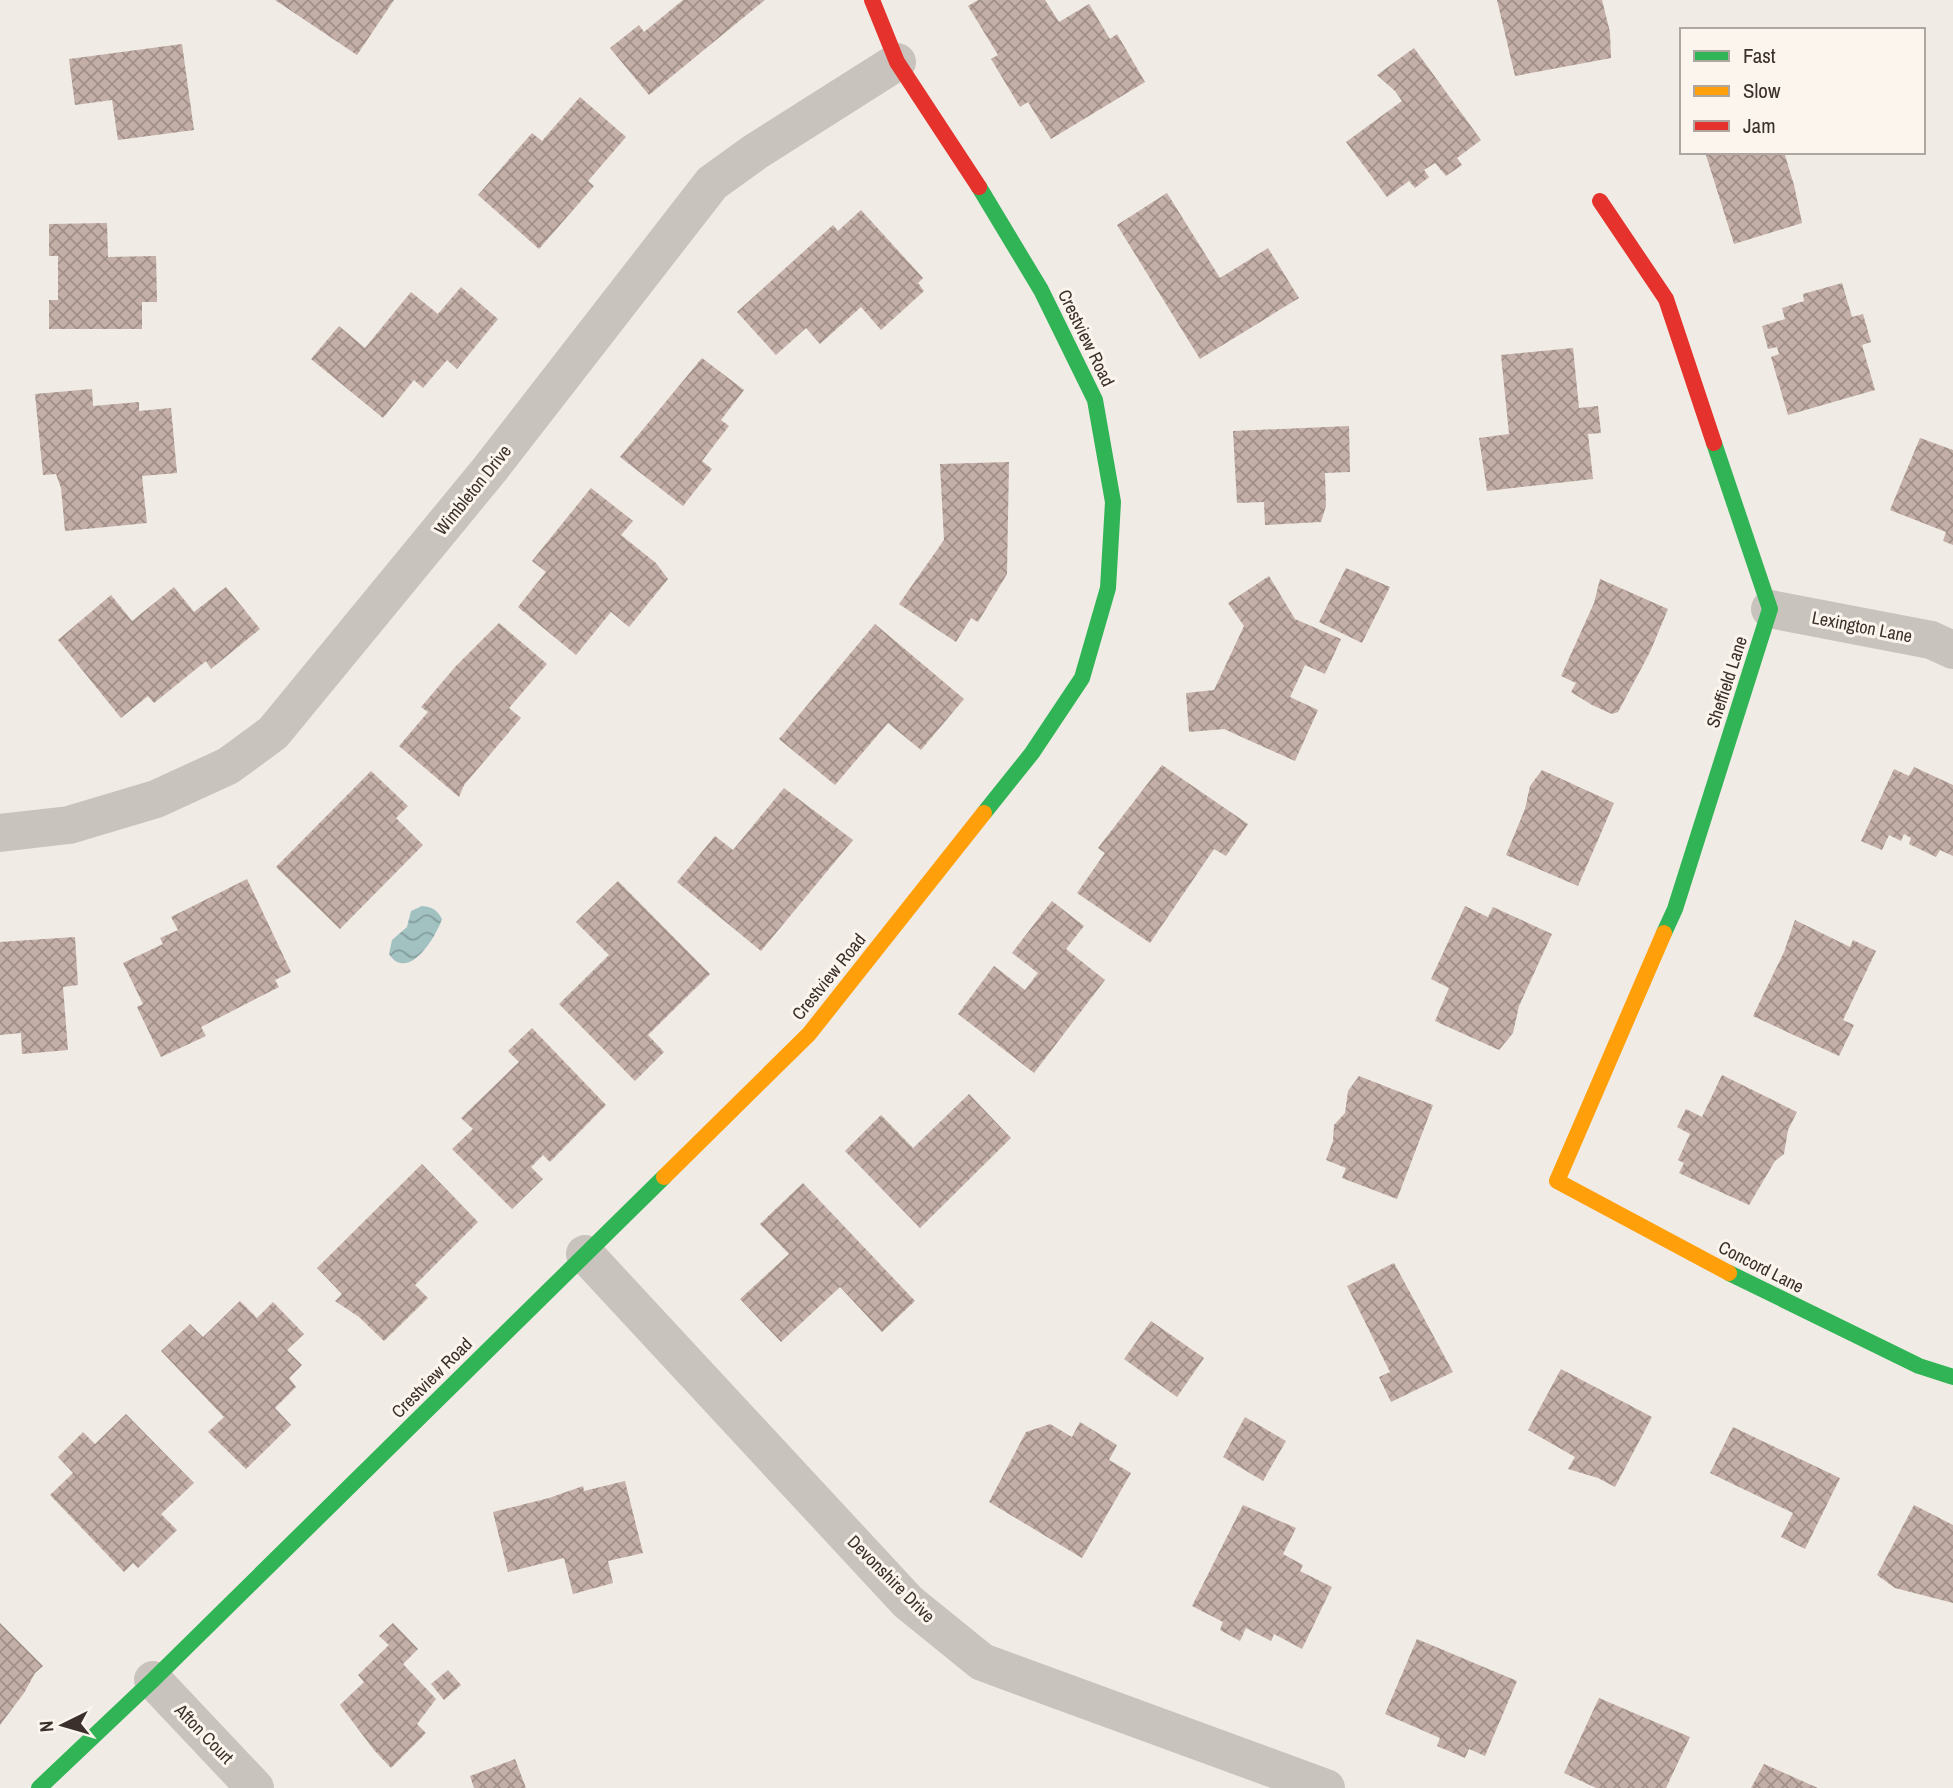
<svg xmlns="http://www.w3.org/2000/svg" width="1953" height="1788" viewBox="0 0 1953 1788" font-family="'Archivo Narrow',sans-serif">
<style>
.water{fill:url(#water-waves)}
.building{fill:url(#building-cross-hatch)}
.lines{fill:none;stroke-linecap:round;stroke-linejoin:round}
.street{stroke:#c9c3be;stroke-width:38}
.fast{stroke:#30b455;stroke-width:16}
.slow{stroke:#ff9f0a;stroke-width:16}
.jam{stroke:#e5322d;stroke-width:16}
.labels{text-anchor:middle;stroke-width:6;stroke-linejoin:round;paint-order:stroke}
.street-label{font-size:18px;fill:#3b302b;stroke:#fbf5ee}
</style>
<defs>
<pattern id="water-waves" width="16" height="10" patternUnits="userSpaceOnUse" patternTransform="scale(1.75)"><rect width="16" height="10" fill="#a1c2c1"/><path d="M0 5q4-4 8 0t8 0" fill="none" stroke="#849e9d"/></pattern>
<pattern id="building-cross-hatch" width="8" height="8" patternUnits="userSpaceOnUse" patternTransform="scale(1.75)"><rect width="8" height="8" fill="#c3afa7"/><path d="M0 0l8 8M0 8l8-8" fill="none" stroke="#a08f88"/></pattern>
</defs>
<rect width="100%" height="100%" fill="#f0ebe5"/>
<!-- water -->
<path class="water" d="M422,906C433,907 437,910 442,919C436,937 408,983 389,954L392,940L407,927L411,911Z"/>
<!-- building -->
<path class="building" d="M275,0H394L357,55Z
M683,0H765L649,95L610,48L639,25L644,32Z
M978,0H1045L1059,22L1089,4L1110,39L1117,34L1145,82L1051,139L1028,102L1020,107L991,59L998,55L968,6Z
M1497,0H1602L1610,32L1611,58L1515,76Z
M182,44L194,130L118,140L112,100L75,105L69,59Z
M1414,48L1481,140L1457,158L1462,165L1446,176L1435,163L1424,170L1429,177L1415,188L1409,181L1387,197L1346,142L1402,101L1395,91L1377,75Z
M580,97L626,137L588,181L594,186L539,249L478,195L532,133L542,141Z
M1705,152H1784L1794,185L1802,223L1734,244Z
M1167,193L1220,278L1268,248L1299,298L1200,359L1117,225Z
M861,210L923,278L918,283L924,291L881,330L861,307L820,344L806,328L776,355L737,312L833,225L838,231Z
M107,223L108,257L156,256L157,302H142V329H49V300H58V256H49V224Z
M1842,283L1852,317L1863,314L1871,342L1862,345L1875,390L1788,415L1771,357L1779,354L1777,347L1768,349L1762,326L1785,319L1782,308L1804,301L1803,294Z
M461,287L498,319L457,369L447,360L423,388L414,380L383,418L311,359L339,326L365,348L411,292L438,314Z
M1573,348L1579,408L1598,406L1601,433L1588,434L1593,479L1487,491L1479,438L1509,434L1501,355Z
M702,358L744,390L721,420L729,426L702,461L712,469L683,506L620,457Z
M92,389L93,406L139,402V411L171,408L177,473L142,476L147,523L65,531L61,488L56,474L43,475L35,394Z
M1349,426L1350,472L1325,473L1326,506L1321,522L1265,525L1264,502L1237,503L1233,431Z
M1920,438L1953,450V545L1943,541L1946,532L1890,510Z
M1009,462L1007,574L978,622L971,618L956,642L899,604L944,540L940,464Z
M591,488L633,521L621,535L656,563L668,579L629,627L611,612L576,655L518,607L546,572L532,561Z
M1346,568L1390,587L1362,643L1319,622Z
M1269,576L1295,619L1341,639L1325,674L1305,665L1290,697L1318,710L1295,761L1224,729L1189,732L1186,693L1214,690L1244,626L1228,603Z
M1600,579L1668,609L1650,652L1618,712L1612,714L1592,705L1571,692L1576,683L1561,676L1594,603Z
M174,587L194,612L226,587L260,629L211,669L206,661L154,703L148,696L121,718L58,640L111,595L132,621Z
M499,623L547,664L509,708L521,718L464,785L459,797L399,746L428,712L421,707L456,666Z
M875,624L964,699L921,750L888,723L835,785L779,739Z
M1162,765L1248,824L1226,856L1214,849L1150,943L1077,893L1105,853L1098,848Z
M1914,767L1953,785V856L1940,850L1936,857L1909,844L1911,838L1904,834L1901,841L1889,835L1882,850L1861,841L1894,769L1909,776Z
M1542,770L1614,803L1578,886L1506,855L1525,809L1530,786Z
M371,771L408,806L396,818L423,845L340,929L276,867Z
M784,788L853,840L761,951L677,882L715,836L733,850Z
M247,879L291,972L275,980L279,987L201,1027L206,1036L161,1057L137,1007L143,1004L123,963L163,944L160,938L178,930L171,917Z
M618,881L710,974L648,1035L664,1052L635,1081L559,1004L609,955L576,922Z
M1052,901L1084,926L1066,949L1105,980L1034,1073L958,1014L994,966L1025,990L1038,973L1012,953Z
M1465,906L1488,917L1493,907L1552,934L1519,1006L1513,1033L1499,1050L1435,1021L1449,988L1431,979Z
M1795,920L1850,947L1853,940L1876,951L1843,1020L1854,1025L1839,1056L1753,1016L1784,952Z
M75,937L78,985L63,987L68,1050L22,1054L21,1033L0,1035V942Z
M532,1028L606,1105L550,1162L543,1155L531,1167L543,1179L512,1209L452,1149L473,1129L461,1118L519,1062L508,1051Z
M1722,1075L1797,1112L1788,1130L1784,1154L1775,1161L1749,1205L1679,1173L1684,1163L1678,1160L1690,1134L1677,1127L1686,1109L1702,1117Z
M1359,1076L1433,1105L1397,1199L1342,1178L1346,1168L1326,1160L1333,1141L1334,1125L1345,1113L1348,1091Z
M969,1094L1011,1138L920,1228L845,1151L881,1115L913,1148Z
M422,1164L478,1222L415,1285L428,1298L384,1341L359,1317L335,1301L342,1294L317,1268Z
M803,1183L915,1301L882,1332L840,1287L781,1342L740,1299L789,1254L760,1224Z
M1394,1263L1453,1372L1391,1402L1379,1377L1390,1372L1347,1286Z
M240,1301L257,1318L273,1302L304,1334L287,1350L302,1365L289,1378L296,1387L275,1408L291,1425L246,1469L208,1432L224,1417L161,1351L190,1324L203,1337Z
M1151,1321L1204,1358L1177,1397L1124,1359Z
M1561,1369L1652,1417L1615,1487L1598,1478L1568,1469L1575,1457L1528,1430Z
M126,1414L194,1483L161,1514L177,1530L138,1568L133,1563L124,1572L50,1495L73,1473L58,1457L83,1432L95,1444Z
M1245,1417L1286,1441L1263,1481L1223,1457Z
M1080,1422L1117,1445L1109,1460L1131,1473L1082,1558L989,1502L1026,1432L1050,1424L1072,1437Z
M1733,1427L1840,1478L1805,1549L1781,1537L1793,1513L1710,1473Z
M625,1481L643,1553L608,1561L613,1583L573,1594L564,1558L508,1572L493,1512L549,1498L583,1486L584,1491Z
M1243,1505L1296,1528L1283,1554L1303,1565L1300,1571L1332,1587L1302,1649L1274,1634L1271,1641L1246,1628L1240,1641L1220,1630L1223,1622L1192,1606Z
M1914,1505L1953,1525V1603L1895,1588L1877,1575Z
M0,1623L43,1666L35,1673L24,1693L0,1725Z
M393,1623L418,1649L403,1664L436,1699L417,1724L426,1733L391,1768L374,1750L340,1705L364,1682L358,1675L389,1645L379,1636Z
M1417,1639L1517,1681L1485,1756L1469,1749L1465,1758L1437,1746L1440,1738L1385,1714Z
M448,1670L461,1685L444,1700L431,1684Z
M1599,1698L1690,1737L1666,1788H1596L1564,1773Z
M515,1759L526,1788H474L470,1776Z
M1764,1764L1818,1788H1751Z"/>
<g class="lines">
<!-- street -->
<path class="street" d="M1770,609L1931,640L1953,650
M0,833L69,825L156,799L228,766L273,733L490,469L712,183L755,152L897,62
M585,1254L908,1602L982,1662L1326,1788
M153,1680L255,1788"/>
<!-- fast -->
<path class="fast" d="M979,187L1041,290L1095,400L1113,502L1108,588L1082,678L1032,753L984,813
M1664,933L1675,909L1770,609L1714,443
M1729,1273L1919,1366L1953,1377
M39,1788L153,1680L664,1177"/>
<!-- slow -->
<path class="slow" d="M1664,933L1557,1181L1729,1273
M664,1177L809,1034L984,813"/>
<!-- jam -->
<path class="jam" d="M872,0L897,62L979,187
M1600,201L1666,299L1714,443"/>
</g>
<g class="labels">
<!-- street labels -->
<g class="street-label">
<text transform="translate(1086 338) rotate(64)" y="6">Crestview Road</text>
<text transform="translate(473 490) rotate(-51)" y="6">Wimbleton Drive</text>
<text transform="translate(1862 627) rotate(11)" y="6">Lexington Lane</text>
<text transform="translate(1727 682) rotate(-72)" y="6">Sheffield Lane</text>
<text transform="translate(829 977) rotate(-51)" y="6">Crestview Road</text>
<text transform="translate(1761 1267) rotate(27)" y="6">Concord Lane</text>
<text transform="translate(432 1378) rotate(-45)" y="6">Crestview Road</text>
<text transform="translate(891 1579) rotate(45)" y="6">Devonshire Drive</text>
<text transform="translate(204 1734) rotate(46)" y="6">Afton Court</text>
</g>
</g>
<!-- legend -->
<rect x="1680" y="28" width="245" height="126" fill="#fbf5ee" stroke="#aea6a0" stroke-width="2"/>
<rect x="1694" y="51" width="35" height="10" fill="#30b455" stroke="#aea6a0" stroke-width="2"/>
<text x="1743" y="63" font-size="21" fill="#3b302b">Fast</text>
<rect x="1694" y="86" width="35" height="10" fill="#ff9f0a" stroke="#aea6a0" stroke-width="2"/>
<text x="1743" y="98" font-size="21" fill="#3b302b">Slow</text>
<rect x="1694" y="121" width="35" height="10" fill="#e5322d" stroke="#aea6a0" stroke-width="2"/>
<text x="1743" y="133" font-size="21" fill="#3b302b">Jam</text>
<!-- north arrow -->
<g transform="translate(63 1725) rotate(265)" stroke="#fbf5ee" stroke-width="5" paint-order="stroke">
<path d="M0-5L12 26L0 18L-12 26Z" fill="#3b302b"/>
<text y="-10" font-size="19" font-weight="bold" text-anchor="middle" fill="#3b302b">N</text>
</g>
</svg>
